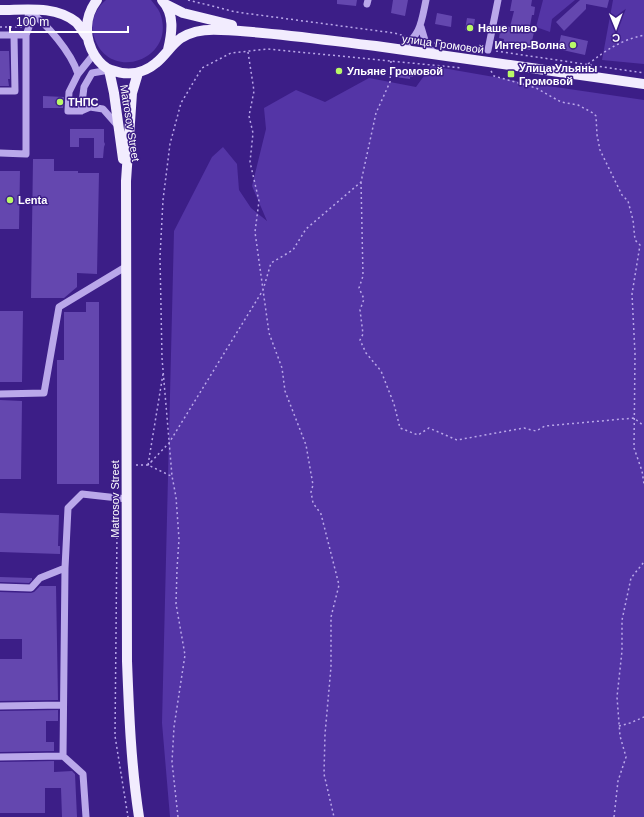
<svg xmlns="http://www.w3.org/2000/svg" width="644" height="817" viewBox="0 0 644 817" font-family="Helvetica,sans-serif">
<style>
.green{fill:#5435a6}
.building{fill:#6447af}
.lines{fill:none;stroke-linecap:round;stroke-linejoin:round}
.path{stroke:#baa8ea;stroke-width:1.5;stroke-dasharray:2 3;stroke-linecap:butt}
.minor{stroke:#baa8ea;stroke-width:7}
.major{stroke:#f2ecfe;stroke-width:10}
.poi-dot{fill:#b9f967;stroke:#3c1e87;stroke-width:1.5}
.labels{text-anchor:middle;stroke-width:3;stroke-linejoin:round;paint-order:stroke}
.poi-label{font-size:11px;font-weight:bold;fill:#fff;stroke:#3c1e87;text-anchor:start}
.street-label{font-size:11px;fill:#fff;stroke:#3c1e87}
</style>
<rect width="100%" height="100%" fill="#3c1e87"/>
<!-- green -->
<path class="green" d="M106,0H151C154,4 158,8 160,13C178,61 105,85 93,33C90,21 97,7 106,0Z
M543,0H575L552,19L550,32L536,27Z
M613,0H644V64L602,60Z
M431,66L528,83L644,100V817H170L162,723L174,231L212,157L223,147L237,164L239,190L251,208L267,221L252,186L266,129L264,108L296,90L325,102L369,78L416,87Z"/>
<!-- building -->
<path class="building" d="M337,0H357L356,6L337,4Z
M393,0H408L405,16L391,13Z
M512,0H532L531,6L535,7L534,15H532L529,31L534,32L530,50L503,44L504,39L499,38L501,25L510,27L514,11H510Z
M580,0H609L607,8L586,4V9L564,31L556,22Z
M437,13L452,16L451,27L435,24Z
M467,18L475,19L473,31L465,30Z
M561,35L588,41L585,55L558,49Z
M0,51H9L10,79H8L9,86H0Z
M396,69L414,71L413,77H410V79L395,77Z
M43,96L64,97L63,108H43Z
M70,129H104V142L105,144L104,147L103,158H94V138H79V147H70Z
M33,159H54V171H78V173H99L97,274L77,273V287L64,298H31Z
M0,171H20L19,229H0Z
M86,302H99V484H57V360H64V312H86Z
M0,311H23L22,382H0Z
M0,400L22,401L21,479H0Z
M0,513L59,515L58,546H60V554L0,552Z
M0,577L32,578V580L29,583L0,582Z
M40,586H56L58,700L0,701V659H22V639H0V592L31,593L34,592Z
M58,710V721H46V742H54V751L0,752V711Z
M54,761V772L72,771L75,774L77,817H62L61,788H45V813H0V762Z"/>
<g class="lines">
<!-- path -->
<path class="path" d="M188,0L236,12L394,33L405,36
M0,27H22
M434,43L482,49
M496,51L644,73
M248,52L254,91L249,116L253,133L250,162L259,201L255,232L269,333L282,368L285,391L306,445L313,485L311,492L313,503L321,514L339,585L331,617V667L325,734L324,774L334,817
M588,64C608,49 619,41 644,35
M491,71L494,76L536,88L561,102L578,105L593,113L596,116L597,135L600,150L622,195L628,201L633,220L635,240L640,245L632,294L635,354L634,448L642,471L644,484
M361,182L363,276L359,288L364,299L360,310L363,334L360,340L366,353L381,371L394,404L400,428L418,435L429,428L457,440L524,428L536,431L545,426L634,418L644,426
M163,374L148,465L171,476
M152,461L148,465L169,443L263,290L271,263L293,250L306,229L361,182L376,113L390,82L391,61
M136,465H148
M117,532L115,736L128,817
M619,726L630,723L644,717
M178,817L172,762L174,727L185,655L176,604L177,569L179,539L176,497L172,476L162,358L160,257L163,200L170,144L181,103L202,68L231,53L268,49L462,68
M614,817L618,781L626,757L620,736L617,697L622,651V620L631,578L644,562"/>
<!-- minor -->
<path class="minor" d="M367,4L368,0
M28,10C47,24 71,52 78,74L69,92L68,111H81L90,107L103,109L118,126
M421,27L427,47L436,54
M0,35H26
M401,50C421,34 421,24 426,0
M488,50L498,0
M78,74L94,54
M0,91H15L14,35
M81,111L84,87L92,73L109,70
M0,153L26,154V35L29,27L28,10
M0,394L44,393L59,307L127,266
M0,587L31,588L40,578L65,568L68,508L82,494L127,499
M0,706L63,705
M63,756L65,568
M0,757L63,756L83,774L86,817"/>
<!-- major -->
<path class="major" d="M97,0C84,17 84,38 95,56C99,62 105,68 111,70C127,76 143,74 156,63C165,56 171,45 181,38C192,31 207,29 221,30C273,32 324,40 376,46C465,58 555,72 644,84
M162,0C175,14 172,33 168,50
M167,5L183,13L232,25
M0,10C25,10 55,5 76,22C80,26 83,32 87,37
M109,70L114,93L123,159
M138,73L132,93L126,181L127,661C129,713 131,765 139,817"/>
</g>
<!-- markers -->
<g class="poi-dot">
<circle cx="470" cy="28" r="4"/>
<circle cx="573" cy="45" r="4"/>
<circle cx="339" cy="71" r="4"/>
<rect x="507" y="70" width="8" height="8" rx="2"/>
<circle cx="60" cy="102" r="4"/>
<circle cx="10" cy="200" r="4"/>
</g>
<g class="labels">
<!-- poi labels -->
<g class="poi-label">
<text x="478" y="32">Наше пиво</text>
<text x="565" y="49" text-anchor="end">Интер-Волна</text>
<text x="519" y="72">Улица Ульяны<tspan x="519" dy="13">Громовой</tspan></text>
<text x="347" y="75">Ульяне Громовой</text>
<text x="68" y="106">ТНПС</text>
<text x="18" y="204">Lenta</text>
</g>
<!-- street labels -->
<g class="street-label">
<text transform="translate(443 44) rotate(8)" y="4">улица Громовой</text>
<text transform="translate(130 123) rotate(81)" y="4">Matrosov Street</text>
<text transform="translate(115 499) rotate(-90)" y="4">Matrosov Street</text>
</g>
</g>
<!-- north arrow -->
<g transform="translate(616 28) rotate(179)" stroke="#3c1e87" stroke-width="3" paint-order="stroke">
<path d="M0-3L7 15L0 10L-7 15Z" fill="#ffffff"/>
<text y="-6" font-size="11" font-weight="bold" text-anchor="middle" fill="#ffffff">С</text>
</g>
<!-- scale -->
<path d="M10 26v6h118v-6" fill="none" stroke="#ffffff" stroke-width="2"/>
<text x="16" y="26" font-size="12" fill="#ffffff" stroke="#3c1e87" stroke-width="3" paint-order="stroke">100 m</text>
</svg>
